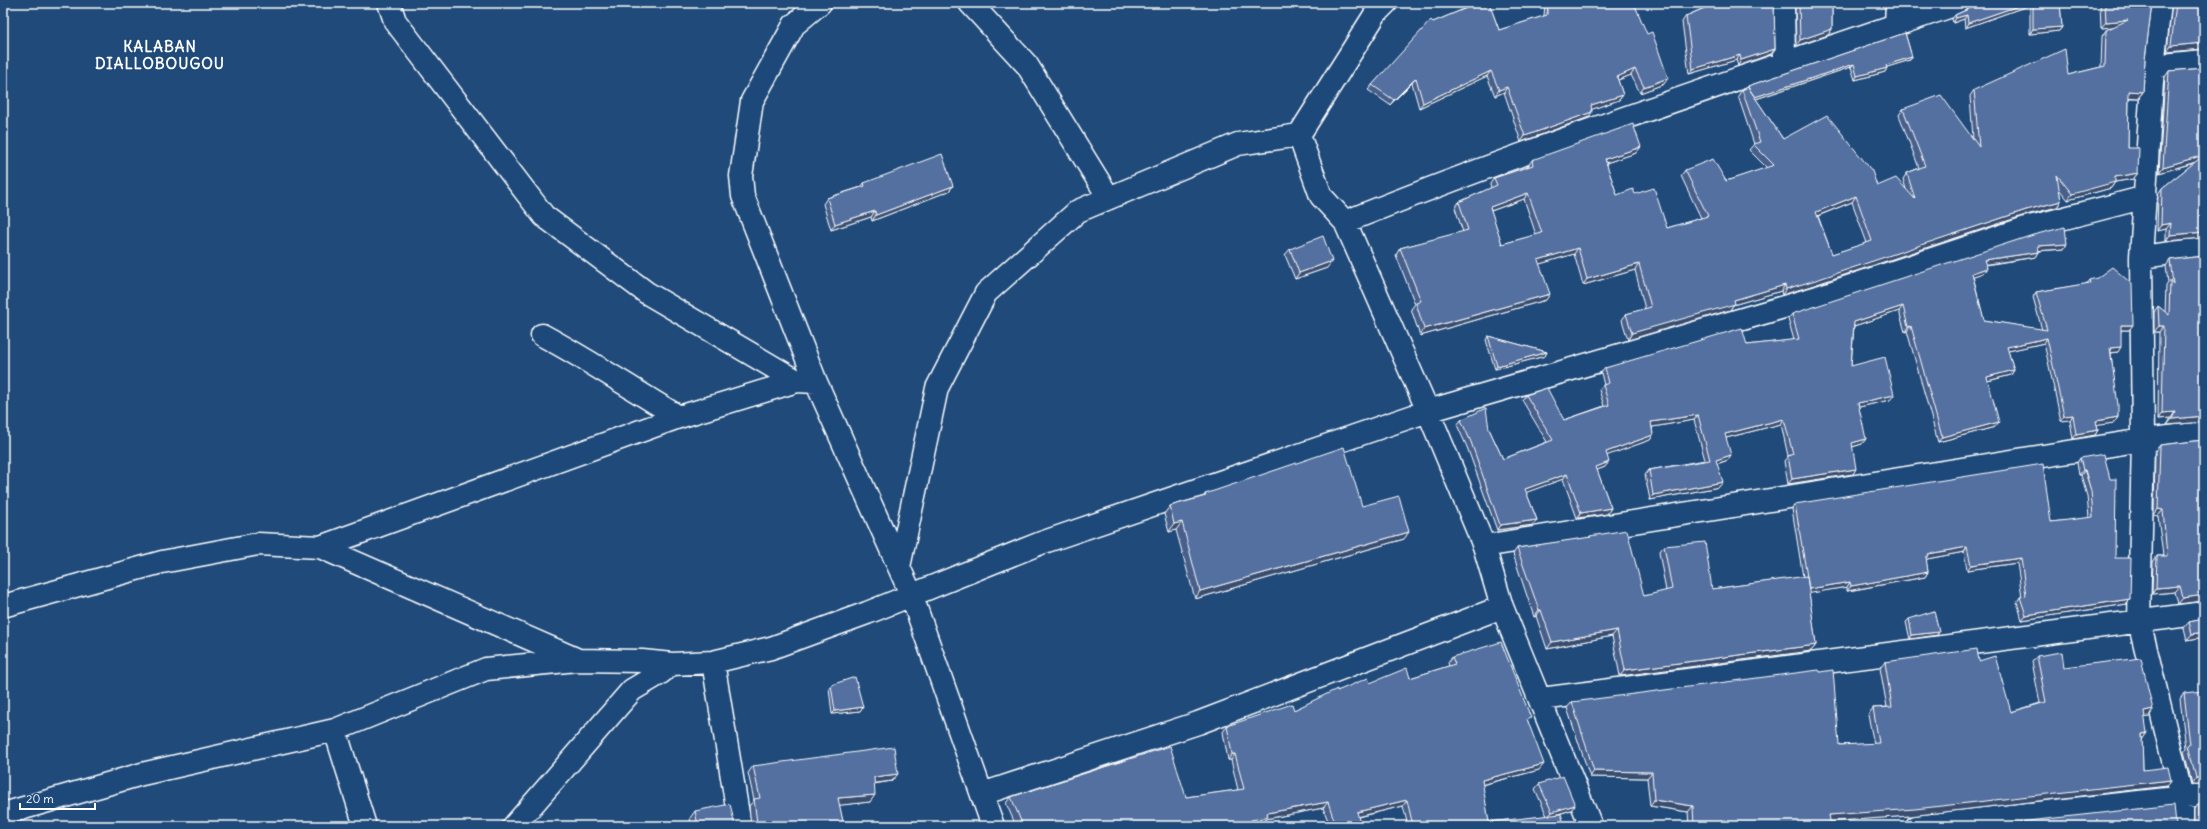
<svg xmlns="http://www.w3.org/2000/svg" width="2207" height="829" viewBox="0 0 2207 829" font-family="Delius,sans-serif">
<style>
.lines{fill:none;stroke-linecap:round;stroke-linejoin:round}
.minor-casing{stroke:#fff;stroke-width:25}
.minor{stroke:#1f4a7a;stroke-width:22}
.wall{fill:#475f8a;stroke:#fff;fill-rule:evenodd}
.shaded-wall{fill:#394e70;stroke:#fff}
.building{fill:#526fa0;stroke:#fff;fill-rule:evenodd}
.labels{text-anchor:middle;stroke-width:3.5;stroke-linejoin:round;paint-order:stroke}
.district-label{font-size:15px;font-weight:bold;letter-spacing:1px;fill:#fff;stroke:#1f4a7a}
</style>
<rect width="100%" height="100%" fill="#1f4a7a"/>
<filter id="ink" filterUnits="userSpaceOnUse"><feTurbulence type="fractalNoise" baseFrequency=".025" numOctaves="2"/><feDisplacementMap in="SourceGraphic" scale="8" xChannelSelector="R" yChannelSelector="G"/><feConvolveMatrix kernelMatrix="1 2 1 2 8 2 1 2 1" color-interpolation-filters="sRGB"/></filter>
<g filter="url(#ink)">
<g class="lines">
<defs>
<path id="minor" d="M389,3L395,21L544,216L647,293L797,381L816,382
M820,3L794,25L752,101L741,176L743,196L816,382L911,594L993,826
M970,3L1027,65L1109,198
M1783,3L1784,62
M2160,3L2153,66L2141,257L2143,440L2139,621L2182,797V826
M1896,25L1897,3
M2153,66L2204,61
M1299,135L1321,196L1345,222C1547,141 1754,74 1960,3
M1345,222L1428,411L1484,546L1502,607L1591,826
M2141,257L2204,249
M542,335C589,360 633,390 679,417
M1484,546L2143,440L2204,433
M320,547L679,417L797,381
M899,567L937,388L986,293L1078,211L1238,144L1299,135L1376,13L1386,3
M3,606L162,562L258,544L320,547L576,659
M713,662L740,826
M1541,699L2204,613
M335,730L486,669L577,660L642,661L672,664L713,662L771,648L867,613L1041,543L1428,411L1818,297L2026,228L2146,197
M982,794L1198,723L1502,607
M3,814L142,774L335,730L365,826
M514,826L632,690L659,674L672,664
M1917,826L2204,795"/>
</defs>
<!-- minor casing -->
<use href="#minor" class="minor-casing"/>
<!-- minor -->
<use href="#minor" class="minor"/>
</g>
<!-- wall -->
<path class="wall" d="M1462,3H1489L1499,30L1544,16L1545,3H1634L1664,84L1640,93L1631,75L1618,80L1623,95L1619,100L1592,109L1589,117L1521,142L1504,92L1495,96L1487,76L1419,108L1412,83L1390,105L1368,90L1372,85L1433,22L1464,9Z
M1713,3H1774L1775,49L1771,54L1738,66L1736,60L1689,74L1682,22L1686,16L1715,3Z
M1795,3H1832V29L1828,35L1796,46Z
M1971,3H2060L2062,27L2059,31L2030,34V5L1965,28L1964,19L1953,23L1952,19L1955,15L1970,8Z
M2100,3H2152L2145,59L2143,92L2138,98H2129L2128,148L2138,173L2133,179L2115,182L2111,188L2068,200L2059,189L2061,201L2057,207L2022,216L1814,285L1782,295L1781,291L1733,305L1730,310L1628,340L1622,320L1626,314L1645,309L1635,270L1583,285L1574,254L1539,264L1546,300L1420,336L1411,309L1415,304L1396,255L1400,248L1463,232L1455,208L1459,202L1491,188L1490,184L1494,178L1528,167V166L1532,160L1636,153L1606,163L1617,195L1635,194L1667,228L1701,218L1681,176L1685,170L1726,181L1767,168L1749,150L1754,144L1738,96L1742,90L1747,88L1748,86L1905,33L1912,57L1910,60L1887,67L1885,72L1855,80L1851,67L1756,99L1783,139L1877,186L1906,189L1903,179L1907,173L1919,168L1899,115L1903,109L1973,139L1970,96L1974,90L2068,75L2101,67L2102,36L2106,30L2113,27L2101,28ZM1524,199L1536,235L1502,244L1491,211ZM1852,202L1867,243L1832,254L1818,216Z
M2172,3H2204V49L2167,52Z
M2204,68V238L2166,241V229L2157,231L2158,194L2162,188L2194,163L2159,173L2165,77L2169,71Z
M864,183L953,186L949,191L872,221L871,217L831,230L823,204L827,198L861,187Z
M2067,244L2064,249L2039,251V252L2036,257L1986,265L1987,268L1983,273L1973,276L1984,320L2042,330L2033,297L2036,292L2086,284L2089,280L2129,330H2121L2118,352L2111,353L2118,417L2114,423L2097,425L2098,430L2095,435L2073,439L2070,420L2061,421L2044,343L2008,351L2014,370L2011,375L1988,381L1995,427L1938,442L1907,331L1905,332L1899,311L1854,326L1851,366L1890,400L1859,407L1862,444L1852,447L1853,474L1788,484L1784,461L1788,456L1781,424L1726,438L1728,460L1717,464L1719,487L1650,500L1645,475L1649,470L1705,460L1694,420L1652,427L1653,435L1650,440L1607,455L1605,467L1597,470L1611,508L1607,514L1577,518L1563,479L1526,492L1537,520L1533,525L1497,530L1467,447L1457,425L1461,420L1489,429L1503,459L1547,442L1522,400L1526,395L1564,420L1604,406L1599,390L1603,385H1604L1601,373L1605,368L1747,345L1794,340L1788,319L1792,314Z
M1290,249L1327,268L1295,279L1285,255Z
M2204,256V422L2167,425L2171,418L2158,419L2159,332H2154V312L2158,306L2165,312L2166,286L2168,283L2166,266L2170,260Z
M1488,336L1547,352L1545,356L1495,369L1486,340Z
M2204,440V601H2203L2178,604L2175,592L2152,594L2153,562L2157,556H2163L2158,516L2154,515L2155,451L2160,445Z
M2080,458L2115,558L2130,599L2127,604L2022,620L2017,602L2020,597H2022L2017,563L1967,570L1964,552L1927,559L1926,560L1928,572L1925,577L1854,590L1847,591V587L1809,593L1816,645L1811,651L1620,676L1612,636L1547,649L1536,616L1534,617L1513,554L1517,548L1589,538L1590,536L1644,596L1666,591L1659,552L1664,546L1712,589L1803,577L1792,509L1795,504L2051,522L2089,518L2087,496L2081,475H2079L2077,463Z
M1205,494L1362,506L1404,539L1195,599L1176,530L1169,532L1164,514L1170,506L1204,496Z
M1909,619L1939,632L1937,635L1910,639L1906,622Z
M2204,619V637L2187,640L2184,628L2189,622Z
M2037,656L2064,667L2153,710L2149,717H2144L2142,739L2143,770L2171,780L2167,786L1910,816L1830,821L1831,826H1689L1688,812L1650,806L1647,778L1590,777L1567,708L1572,702L1839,745L1874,744L1868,715L1873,708L1887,707L1880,668L1885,662L1979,661L2011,712L2040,703L2032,662Z
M1452,657L1528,721L1539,770L1482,785L1489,822L1547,816L1535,789L1539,784L1571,810L1556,815L1565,826H1408L1403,806L1358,817L1361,826H1330L1323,808L1266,819L1263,823L1252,825L1253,826H1016L1006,803L1011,797H1186L1238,790L1231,760H1228L1223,732L1227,726L1294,710L1337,691L1370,683L1410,678L1449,666L1448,663Z
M831,685L863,707L860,711L832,714L829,688Z
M2184,693L2204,784H2192L2184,751L2186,748L2180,699Z
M753,766L892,781L874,784L870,802L839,805L844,826H751L749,806L754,800L748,773Z
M2199,803L2204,826H2194V809Z
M695,811L735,826H691L690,818Z"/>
<!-- shaded-wall -->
<path class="shaded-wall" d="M2027,3H2032L2030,5L1965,28L1968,23Z
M1967,15L1964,19L1953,23L1956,18Z
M2128,20L2124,26L2101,28L2106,22Z
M2062,27L2059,31L2030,34L2033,29Z
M1832,29L1828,35L1796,46L1800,40Z
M2204,43V47L2203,49L2167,52L2171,46Z
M1775,49L1771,54L1738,66L1741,60Z
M1740,55L1736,60L1689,74L1693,69Z
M1912,57L1910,60L1884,68L1886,65Z
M1854,64L1851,67L1750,101L1752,98Z
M1887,68L1885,72L1855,80L1857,76Z
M1635,69L1631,75L1613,82L1617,77Z
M1491,71L1487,76L1419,108L1423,103Z
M1416,78L1412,83L1390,105L1394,100Z
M1668,78L1664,84L1640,93L1644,87Z
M1507,87L1504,92L1495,96L1499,90Z
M2129,91L2143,92L2138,98L2125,97Z
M1623,95L1619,100L1587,111L1591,105Z
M1592,112L1589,117L1521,142L1525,136Z
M1641,147L1636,153L1600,165L1605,159Z
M2204,155L2199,161L2159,173L2163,167Z
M2138,173L2133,179L2115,182L2111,188L2068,200L2072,194L2115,177Z
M953,186L949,191L872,221L876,215Z
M1528,193L1524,199L1485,213L1490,207Z
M1856,196L1852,202L1812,218L1816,212Z
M2061,201L2057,207L2022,216L1814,285L1782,295L1786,289L2026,210Z
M875,211L871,217L831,230L835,224Z
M2171,223L2166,229L2157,231L2161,225Z
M2204,232V238L2166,241L2170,235Z
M2067,244L2064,249L2034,251L2038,246Z
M1578,248L1574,254L1533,266L1538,260Z
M2039,252L2036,257L1981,265L1984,260Z
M1332,261L1327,268L1295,279L1299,273Z
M1639,264L1635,270L1583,285L1587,279Z
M1987,268L1983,273L1968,278L1972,273Z
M1785,285L1781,291L1733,305L1730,310L1628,340L1632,333L1734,300Z
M1550,294L1546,300L1420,336L1424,329Z
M1903,306L1899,311L1851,327L1854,322Z
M2121,325H2133L2129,330H2118Z
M1911,326L1907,331L1905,332L1908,327Z
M2159,326H2164L2159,332H2154Z
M2047,338L2044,343L2004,352L2007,347Z
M2121,347L2118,352L2107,353L2110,348Z
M1547,352L1545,356L1495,369L1497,366Z
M2014,370L2011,375L1983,382L1987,377Z
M1894,395L1890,400L1855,408L1858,403Z
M2175,412L2171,418L2158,419L2162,413Z
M1698,415L1694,420L1647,428L1651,422Z
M2073,415L2070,420L2061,421L2064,416Z
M2204,416V422L2167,425L2172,419Z
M2118,417L2114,423L2093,426L2096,421Z
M1784,419L1781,424L1722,439L1725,434Z
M1999,422L1995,427L1938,442L1942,437Z
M2098,430L2095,435L2073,439L2076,434Z
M1653,435L1650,440L1603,457L1606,452Z
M1866,439L1862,444L1848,448L1852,443Z
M1731,455L1728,460L1713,465L1716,460Z
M1609,462L1605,467L1592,472L1596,467Z
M1856,469L1853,474L1788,484L1792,479Z
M2083,470H2085L2081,475H2079Z
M1567,474L1563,479L1522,494L1525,489Z
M1723,482L1719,487L1650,500L1653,495Z
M1611,508L1607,514L1577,518L1581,513Z
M2158,509L2163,510L2158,516L2154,515Z
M1537,520L1533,525L1497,530L1500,525Z
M1182,522L1176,530L1169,532L1174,524Z
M1409,532L1404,539L1195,599L1200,591Z
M1967,547L1964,552L1927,559L1925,561L1922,562L1928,554Z
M2021,558L2017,563L1967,570L1971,565Z
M1928,572L1925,577L1847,591L1851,586Z
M1850,582L1847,587L1806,594L1809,589Z
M2180,586L2175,592L2152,594L2156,588Z
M2204,595V601H2203L2178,604L2183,598Z
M2130,599L2127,604L2022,620L2026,615Z
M1539,610H1541L1536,616L1534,617Z
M1617,630L1612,636L1547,649L1552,642Z
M1939,632L1937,635L1910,639L1912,635Z
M2204,632V637L2187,640L2192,634Z
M1816,645L1811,651L1620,676L1625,670Z
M863,707L860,711L832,714L835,711Z
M2153,710L2149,717L2139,718L2144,712Z
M2147,733L2142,740V734Z
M1232,754H1235L1231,760H1228Z
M1544,764L1539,770L1477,786L1482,780Z
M1594,771L1652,772L1647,778L1590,777Z
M898,774L892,781L869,784L874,777Z
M2196,778H2204V784H2192Z
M2171,780L2167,786L1910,816L1825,822L1829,815Z
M875,795L870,802L833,806L838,798Z
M1407,800L1403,806L1353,818L1357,812Z
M1654,800L1693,806L1688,812L1650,806Z
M1328,802L1323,808L1266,819L1263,823L1247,826L1251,820L1267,813Z
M1575,805L1571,810L1548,817L1552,812Z"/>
<!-- building -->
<path class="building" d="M1468,3H1489L1499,30L1547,15L1548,3H1634L1647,34L1652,32L1668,78L1644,87L1635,69L1617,77L1623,95L1591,105L1592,112L1525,136L1507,87L1499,90L1491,71L1423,103L1416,78L1394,100L1372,85L1431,20L1433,22L1469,7Z
M1716,3H1774L1775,49L1741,60L1740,55L1693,69L1686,16Z
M1799,3H1832V29L1800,40Z
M1973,3H2027L1968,23L1967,15L1956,18L1955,15L1973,7Z
M2033,3H2060L2062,27L2033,29Z
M2105,3H2152L2145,59L2143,92L2129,91L2128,148H2139L2138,173L2115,177V182L2072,194L2057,175L2061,201L2026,210L1819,279L1786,289L1785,285L1734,300L1735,304L1632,333L1626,314L1651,307L1639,264L1587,279L1578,248L1538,260L1550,294L1424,329L1416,303L1421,301L1400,248L1468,230L1459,202L1497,185L1494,178L1533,165L1532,160L1633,124L1641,147L1605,159L1617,195L1633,189L1635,194L1654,188L1667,228L1708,216L1685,170L1713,159L1726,181L1774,165L1753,144L1760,142L1742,90L1748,87L1783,139L1827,115L1872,171L1877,186L1896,178L1915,199L1907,173L1925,166L1903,109L1941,95L1979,147L1974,90L2065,49L2068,75L2105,66L2106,30L2128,20L2106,22ZM1528,193L1542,233L1502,244L1490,207ZM1856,196L1872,241L1832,254L1816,212Z
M2176,3H2204V43L2171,46Z
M1905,33L1912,57L1886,65L1887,68L1857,76L1854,64L1755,97L1749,89L1748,86Z
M2204,68V232L2170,235L2171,223L2161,225L2162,188L2204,155L2163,167L2169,71Z
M942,154L953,186L876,215L875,211L835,224L827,198L865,186L864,183Z
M2065,227L2067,244L2038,246L2039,252L1984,260L1987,268L1972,273L1984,320L2047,330L2036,292L2090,283L2089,280L2097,278L2112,267L2132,284L2133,325H2121V347L2110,348L2118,405V417L2096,421L2098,430L2076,434L2073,415L2064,416L2047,338L2007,347L2014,370L1987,377L1999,422L1942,437L1911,326L1908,327L1903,306L1854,322L1851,366L1885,357L1894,395L1858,403L1866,439L1852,443L1856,469L1792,479L1788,456L1793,454L1784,419L1725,434L1731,455L1716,460L1723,482L1653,495L1649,470L1710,460L1698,415L1651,422L1653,435L1606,452L1609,462L1596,467L1611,508L1581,513L1567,474L1525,489L1537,520L1500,525L1471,442L1461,420L1486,408L1489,429L1503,459L1553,440L1526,395L1547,388L1564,420L1609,405L1603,385L1609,383L1605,368L1742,328L1747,345L1799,339L1792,314L2033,235Z
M1323,236L1332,261L1299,273L1290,249Z
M2204,256V416L2172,419L2175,412L2162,413L2164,326H2159L2158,306L2169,315L2170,280L2173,284L2170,260Z
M1488,336L1547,352L1497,366Z
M2204,440V595L2183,598L2180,586L2156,588L2157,556H2167L2163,510L2158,509L2160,445Z
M1344,447L1362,506L1399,496L1409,532L1200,591L1182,522L1174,524L1170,506L1206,496L1205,494Z
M2104,454L2110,479H2116L2115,558H2131L2130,599L2026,615L2020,597L2026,596L2021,558L1971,565L1967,547L1928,554L1929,556L1926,557L1928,572L1857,585L1851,586L1850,582L1809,589L1795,504L2043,464L2051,522L2093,517L2091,491L2085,470H2083L2080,458Z
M1627,530L1644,596L1672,589L1664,546L1705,542L1712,589L1807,576L1816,645L1625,670L1617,630L1552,642L1541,610H1539L1517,548L1591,537L1590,536Z
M1934,611L1939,632L1912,635L1909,619Z
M2204,619V632L2192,634L2189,622Z
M1501,642L1531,718L1527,719L1544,764L1482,780L1489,822L1561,814L1565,826H1413L1407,800L1357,812L1361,826H1336L1328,802L1267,813L1268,817L1251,820L1253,826H1023L1011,797L1170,746L1186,797L1244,789L1235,754H1232L1227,726L1292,704L1294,710L1337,689V691L1368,678L1370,683L1407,668L1410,678L1455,664L1452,657Z
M1977,649L1979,661L1995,656L2011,712L2046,702L2037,656L2062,652L2064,667L2141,658L2153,710L2144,712L2147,733L2142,734L2143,770L2168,767L2171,780L1915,809L1829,815L1831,826H1694L1693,806L1654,800L1652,772L1594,771L1572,702L1819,670L1820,672L1833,670L1839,745L1879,743L1873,708L1892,707L1885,662Z
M855,677L863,707L835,711L831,685Z
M2204,691V778H2196L2188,745H2190L2184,693Z
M894,747L898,774L874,777L875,795L838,798L844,826H755L757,823L754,799L760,798L753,766Z
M1563,776L1575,805L1552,812L1539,784Z
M2204,801V826H2195L2199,820V803Z
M730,804L735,826H698L695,811Z
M2174,805L2176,826H1982Z
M1632,822L1634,826H1613L1612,824Z"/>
</g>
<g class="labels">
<!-- district labels -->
<g class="district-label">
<text x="160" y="52">KALABAN<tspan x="160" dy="17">DIALLOBOUGOU</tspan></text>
</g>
</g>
<!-- margin -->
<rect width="2207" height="829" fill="none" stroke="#1f4a7a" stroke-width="16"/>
<rect x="8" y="8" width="2191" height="813" fill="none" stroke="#fff" stroke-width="1.5" filter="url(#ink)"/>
<!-- scale -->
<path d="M20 803v6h75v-6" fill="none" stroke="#ffffff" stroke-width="2"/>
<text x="26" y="803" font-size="12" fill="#ffffff" stroke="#1f4a7a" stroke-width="3" paint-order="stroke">20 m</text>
</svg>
